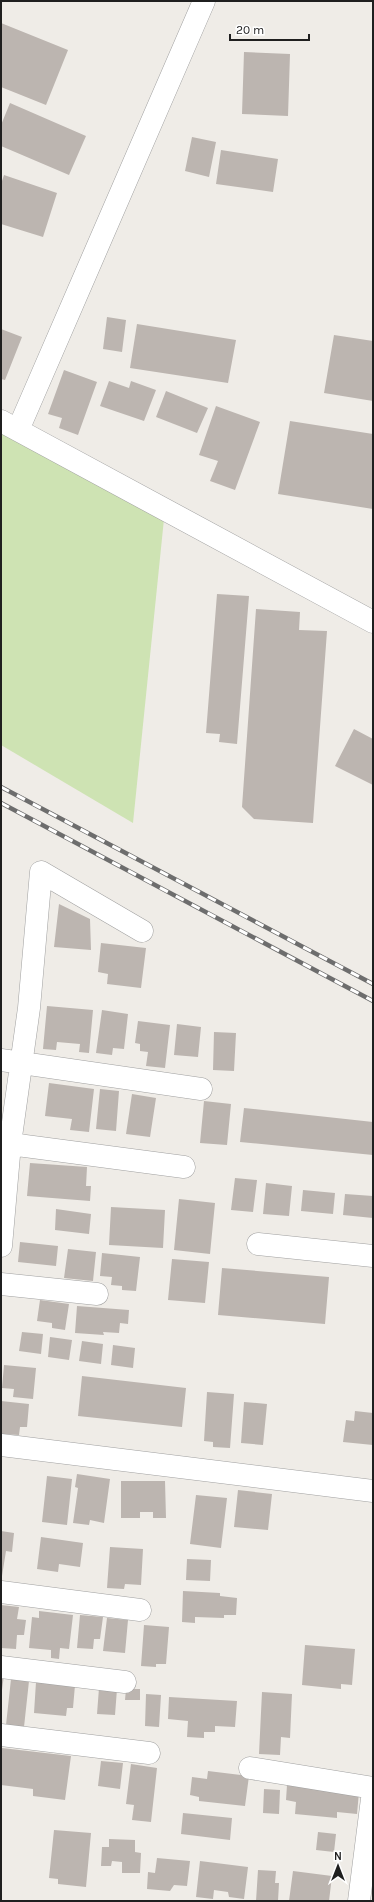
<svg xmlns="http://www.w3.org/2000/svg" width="374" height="1902" viewBox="0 0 374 1902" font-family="Karla,sans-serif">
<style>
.grass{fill:#cee3b3}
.building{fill:#bcb5b0}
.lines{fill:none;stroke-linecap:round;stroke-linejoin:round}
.minor-casing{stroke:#a0a0a0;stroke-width:23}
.minor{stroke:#fff;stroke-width:22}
.rail-casing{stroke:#6d6d6d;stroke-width:4.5}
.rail{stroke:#fff;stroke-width:3;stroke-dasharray:9;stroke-linecap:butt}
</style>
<rect width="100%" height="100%" fill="#efece7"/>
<!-- grass -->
<path class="grass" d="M1,422L165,509L133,823L1,745Z"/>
<!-- building -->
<path class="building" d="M1,23L68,50L46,105L1,87Z
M244,52L290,54L288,116L242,114Z
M10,103L86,136L69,175L1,146V125Z
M192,137L216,142L209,177L185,171Z
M221,150L278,159L273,192L216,184Z
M4,175L57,193L43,237L1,224V184Z
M107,317L126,320L122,352L103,349Z
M137,324L236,340L228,383L130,368Z
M1,329L22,337L5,380L1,379Z
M334,335L373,341V401L324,393Z
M64,370L97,382L78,435L59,428L62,418L48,414Z
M109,381L129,388L131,381L156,390L144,421L100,406Z
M166,391L208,408L197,433L156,417Z
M216,406L260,422L235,490L210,481L218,461L199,455Z
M290,421L373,434V509L278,494Z
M217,594L249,596L237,744L219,742L220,734L206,733Z
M256,609L300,612L299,630L327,631L313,823L254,819L242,807Z
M354,729L373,739V785L335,766Z
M59,904L90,919L91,950L54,947Z
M101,943L146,948L141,988L107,984L108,974L98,972Z
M47,1006L93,1010L89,1053L79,1052L80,1044L57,1042L56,1050L43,1049Z
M102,1010L128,1014L124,1049L113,1048L112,1055L96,1053Z
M138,1021L170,1025L165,1068L146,1066L148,1052L140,1051V1044L135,1043Z
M177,1024L201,1027L198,1057L174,1055Z
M214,1032L236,1033L234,1071L213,1070Z
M49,1083L94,1089L89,1132L70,1130L72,1119L45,1116Z
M100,1089L119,1091L116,1131L96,1129Z
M132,1094L156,1098L150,1137L126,1134Z
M204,1101L231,1104L227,1145L200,1143Z
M244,1108L373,1122V1155L240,1142Z
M30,1163L87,1167L86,1186H91L90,1201L27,1196Z
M235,1178L257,1180L253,1212L231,1210Z
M266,1183L292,1186L289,1216L263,1214Z
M303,1190L335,1193L333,1214L301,1211Z
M345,1194L373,1196V1218L343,1215Z
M179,1199L215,1203L210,1254L174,1250Z
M111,1207L165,1210L163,1248L109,1245Z
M56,1209L91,1214L89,1234L55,1230Z
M20,1242L58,1246L56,1266L18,1262Z
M68,1249L96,1252L93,1281L64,1278Z
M102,1253L140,1257L136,1291L122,1290V1286L111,1285L112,1277L100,1276Z
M172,1259L209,1262L205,1303L168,1300Z
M222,1268L329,1277L325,1324L218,1315Z
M40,1300L69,1304L65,1330L52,1328V1323L37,1321Z
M77,1306L129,1310L128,1324L120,1323L119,1333L103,1332L104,1335L75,1333Z
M22,1332L43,1334L41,1354L19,1351Z
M50,1337L72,1340L69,1360L48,1357Z
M82,1341L103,1344L101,1364L79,1361Z
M113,1345L135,1348L133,1368L111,1365Z
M4,1365L36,1368L33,1399L13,1397L14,1389L2,1388Z
M82,1376L186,1388L182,1427L78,1416Z
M207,1392L234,1394L230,1448L213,1447V1442L204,1441Z
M1,1401L29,1404L27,1427H20L19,1435L1,1434Z
M244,1402L267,1404L263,1445L241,1443Z
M355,1411L373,1413V1445L343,1442L346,1420L354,1421Z
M77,1474L110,1479L104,1523L90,1520L89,1525L73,1523L78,1488L75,1487Z
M47,1476L72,1479L67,1525L42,1522Z
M121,1481H165L166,1518H153V1512H140V1518H121Z
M238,1490L272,1494L268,1530L234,1527Z
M196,1495L227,1498L221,1548L190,1544Z
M1,1531L14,1533L12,1552L6,1551L2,1576H1Z
M41,1537L83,1543L80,1567L59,1564L58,1572L37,1569Z
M110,1547L143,1549L141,1585L125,1584L124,1589L107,1588Z
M187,1559L211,1560L210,1581L186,1580Z
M183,1591L220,1593V1596L237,1598L236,1615H224V1618L195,1617V1623L182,1622Z
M1,1605L19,1607L17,1619L26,1620L24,1635H17L16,1649L1,1648Z
M39,1611L73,1615L69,1649L60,1648L59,1659L51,1658V1650L29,1648L32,1617L39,1618Z
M80,1615L103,1617L100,1639H94L93,1649L77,1648Z
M107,1618L128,1620L125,1653L103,1651Z
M144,1625L169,1627L166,1664H156V1667L141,1666Z
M305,1645L355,1649L352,1685L341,1684V1689L302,1685Z
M1,1675H4L2,1690H1Z
M11,1679L29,1681L24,1727L6,1725Z
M36,1682L75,1685L73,1708H67L66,1716L34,1713Z
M99,1688L117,1689L115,1715L97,1714Z
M126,1689H140V1700H125Z
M262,1692L292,1694L290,1738L281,1737L280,1755L259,1754Z
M146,1694L161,1695L159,1727L145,1726Z
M169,1697L237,1701L235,1727L215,1726V1732H204V1738L187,1737L188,1721L168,1719Z
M2,1748L71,1756L65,1800L33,1796V1789L1,1785Z
M101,1761L123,1763L120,1789L98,1786Z
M131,1764L157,1768L151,1822L132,1820L134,1805L126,1804Z
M208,1771L249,1776L245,1806L199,1801V1797L190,1795L192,1777L207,1779Z
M287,1785L359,1792L357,1814L337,1812V1818L295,1814L296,1802L286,1800Z
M264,1789L280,1790L279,1814L263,1813Z
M183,1813L232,1818L230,1840L181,1834Z
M54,1830L91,1833L86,1887L58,1884V1879L49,1878Z
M318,1832L336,1834L334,1852L316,1850Z
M109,1839L135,1840V1852L141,1853L140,1873H122V1862L112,1861L111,1866H101L102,1847H109Z
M157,1858L190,1861L187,1886L174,1885L170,1891L147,1889L148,1872L155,1873Z
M200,1861L248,1867L244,1899L229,1897L228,1892L214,1890L213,1899L196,1897Z
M258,1870L276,1871L275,1883H279L278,1901H256Z
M293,1871L332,1876L329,1901H289Z"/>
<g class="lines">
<defs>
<path id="minor" d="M1,421L373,622
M18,430L204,1
M1,1060L201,1089
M10,1144L184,1167
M258,1244L373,1256
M1,1246L10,1144L29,1008L41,872L142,931
M1,1284L97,1294
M1,1445L373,1491
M1,1592L140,1610
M1,1667L125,1682
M1,1735L149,1753
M250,1768L373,1788
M359,1901L373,1791"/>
</defs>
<!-- minor casing -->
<use href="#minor" class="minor-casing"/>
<!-- minor -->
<use href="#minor" class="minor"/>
<defs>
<path id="rail" d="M1,787L373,984
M1,803L373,1001"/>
</defs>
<!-- rail casing -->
<use href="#rail" class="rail-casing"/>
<!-- rail -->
<use href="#rail" class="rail"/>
</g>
<!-- border -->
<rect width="374" height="1902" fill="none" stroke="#1f1f1f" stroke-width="4"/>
<!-- north arrow -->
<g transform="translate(338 1866)" stroke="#ffffff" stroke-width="3" paint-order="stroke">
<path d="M0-3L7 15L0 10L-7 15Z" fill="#1f1f1f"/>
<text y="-6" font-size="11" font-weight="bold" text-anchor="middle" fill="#1f1f1f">N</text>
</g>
<!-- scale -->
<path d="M230 34v6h79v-6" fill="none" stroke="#1f1f1f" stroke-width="2"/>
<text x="236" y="34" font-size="12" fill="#1f1f1f" stroke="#ffffff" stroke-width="3" paint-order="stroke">20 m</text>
</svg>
